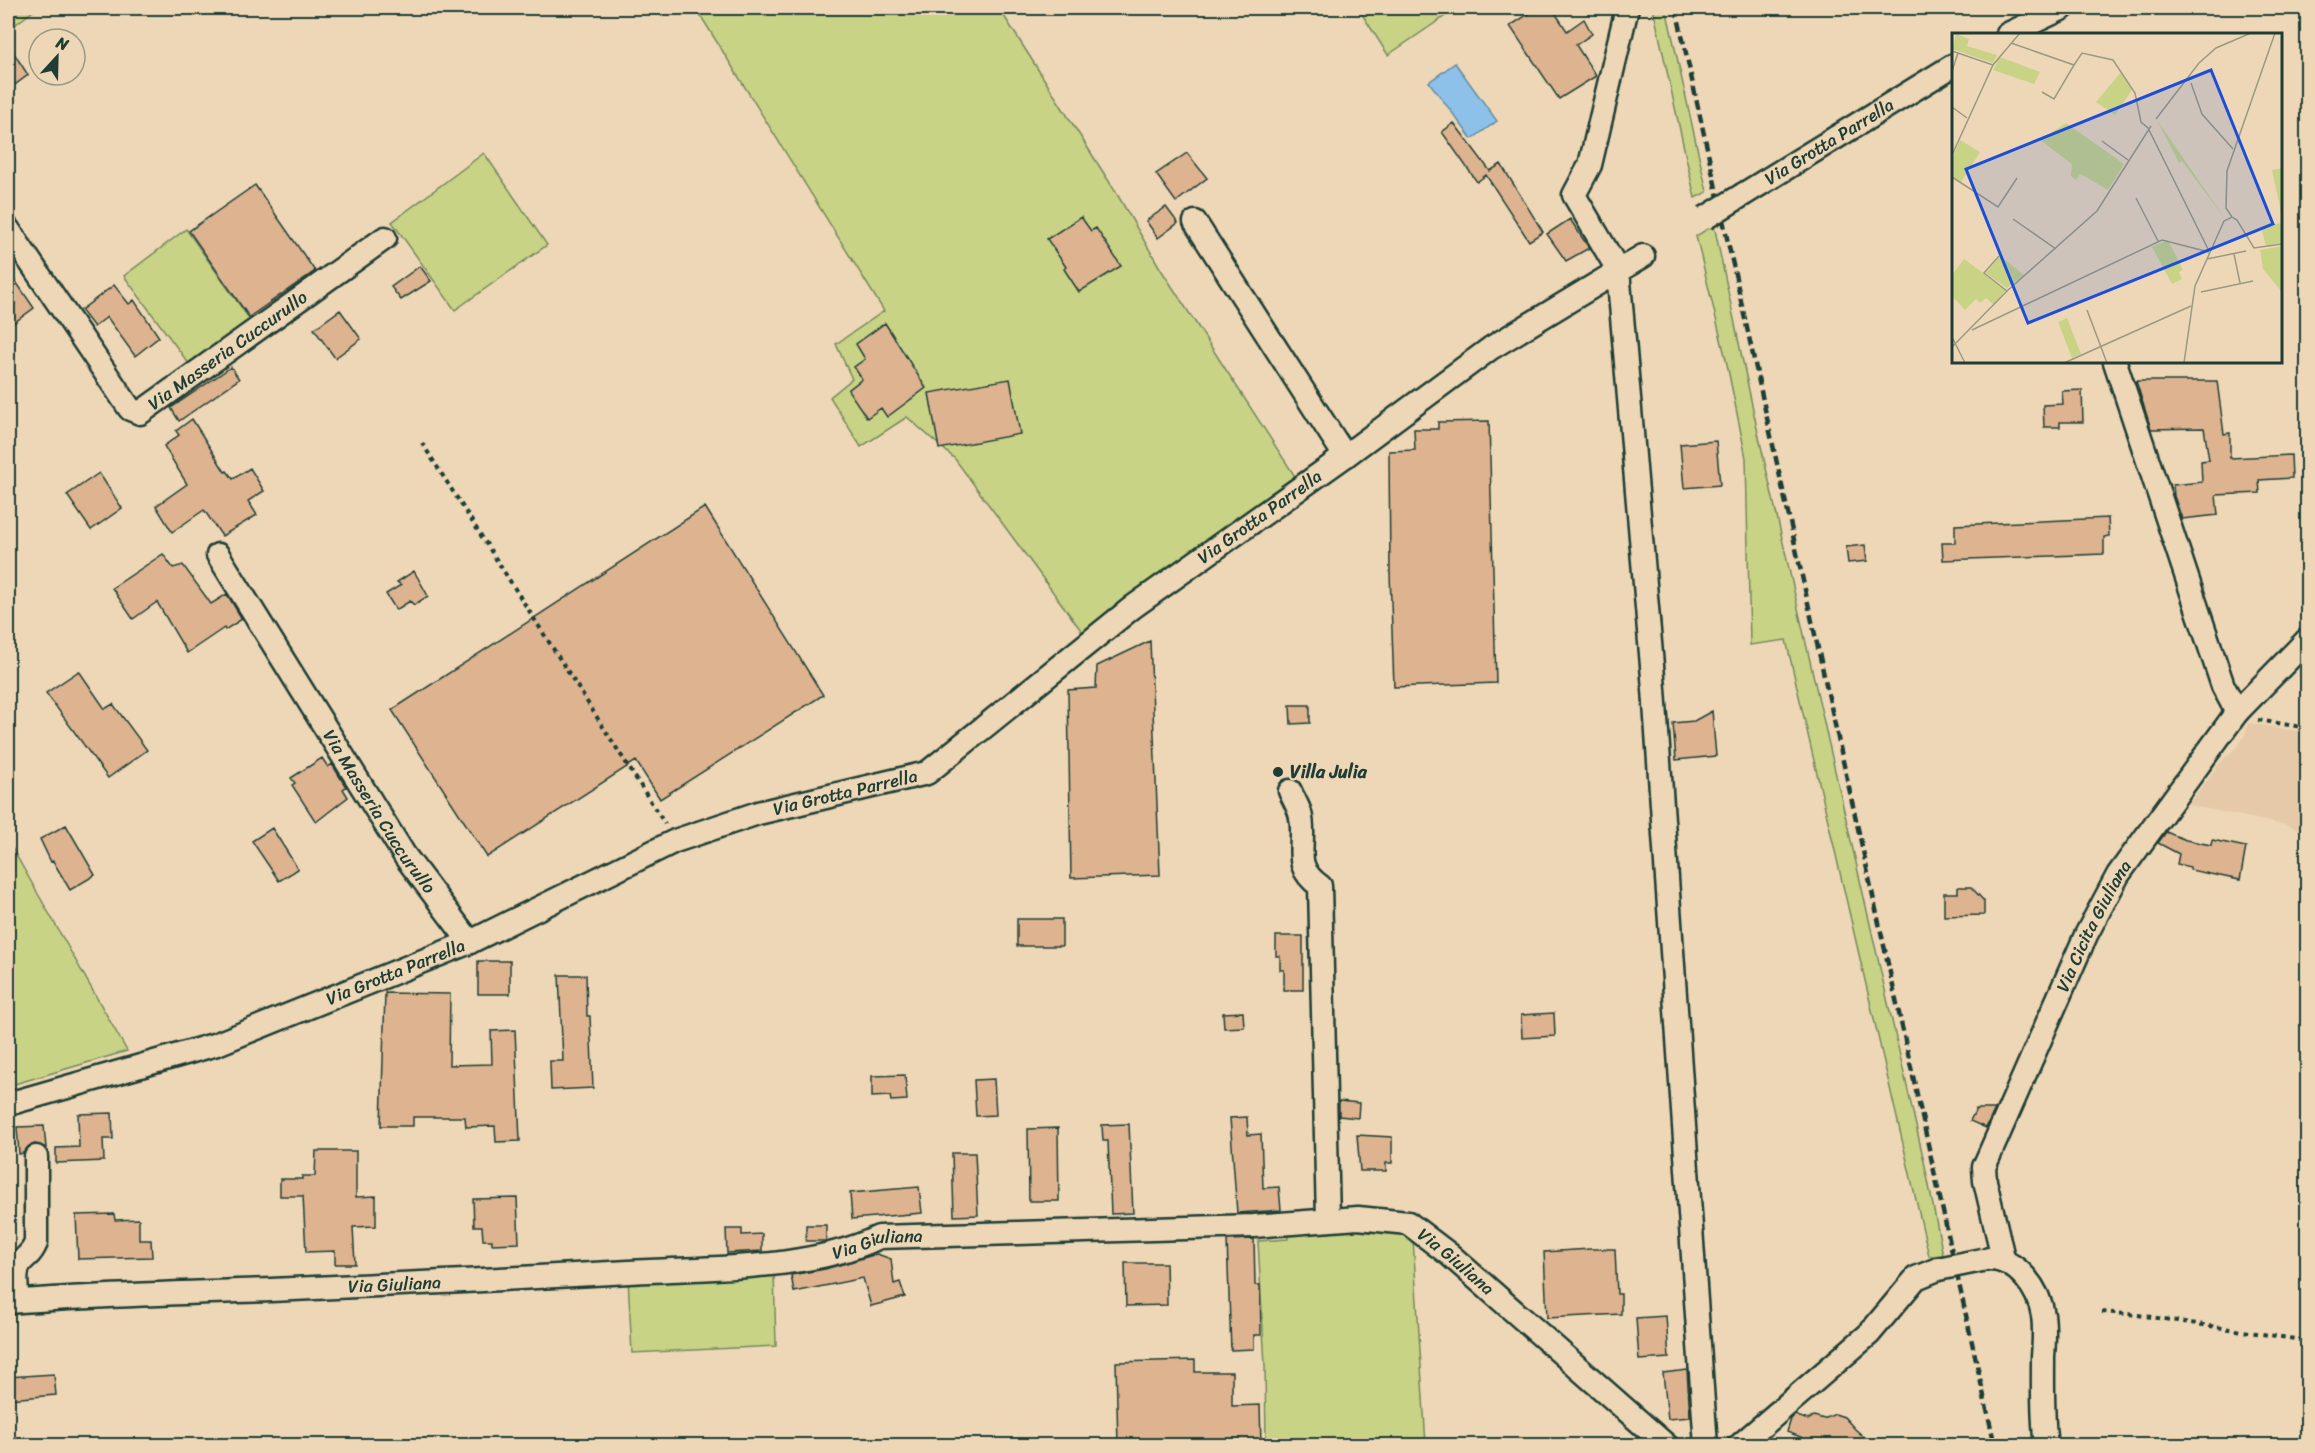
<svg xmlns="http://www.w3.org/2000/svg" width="2315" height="1453" viewBox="0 0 2315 1453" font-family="Sriracha,sans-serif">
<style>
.built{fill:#e5c9a9}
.green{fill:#c8d386;stroke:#74885d;stroke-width:1.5}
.water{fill:#8dc1ea;stroke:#618ca1;stroke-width:1.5}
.building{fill:#ddb390;stroke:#1f3d34;stroke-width:1.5}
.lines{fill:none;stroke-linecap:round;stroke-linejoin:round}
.minor-casing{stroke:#1f3d34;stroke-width:27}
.path{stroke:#1f3d34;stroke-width:4;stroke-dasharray:4.5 4.5;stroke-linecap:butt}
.minor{stroke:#eed7b6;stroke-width:22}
.rail{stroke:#1f3d34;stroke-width:4.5;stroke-dasharray:9 4.5;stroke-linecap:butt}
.minor-bridge-casing{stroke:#1f3d34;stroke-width:27;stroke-linecap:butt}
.minor-bridge{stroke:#eed7b6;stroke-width:22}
.poi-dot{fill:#1f3d34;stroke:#eed7b6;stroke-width:2}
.labels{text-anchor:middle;stroke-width:4.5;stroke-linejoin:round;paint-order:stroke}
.street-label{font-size:18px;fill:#1f3d34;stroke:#eed7b6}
.poi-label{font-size:18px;font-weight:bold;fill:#1f3d34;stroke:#eed7b6;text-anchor:start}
.inset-road{fill:none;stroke:#9b9982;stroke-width:1.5}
.view{fill:#1d4ed8;fill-opacity:0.15;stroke:#1d4ed8;stroke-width:3}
.inset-edge{fill:none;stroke:#1f3d34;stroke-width:3}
</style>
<rect width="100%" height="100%" fill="#eed7b6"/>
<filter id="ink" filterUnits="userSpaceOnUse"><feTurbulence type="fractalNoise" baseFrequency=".0167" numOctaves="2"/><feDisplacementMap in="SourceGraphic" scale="12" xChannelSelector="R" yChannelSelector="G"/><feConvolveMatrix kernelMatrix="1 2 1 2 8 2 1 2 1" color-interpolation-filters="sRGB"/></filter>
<g filter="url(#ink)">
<!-- built -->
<path class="built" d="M2248,723L2307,733V833L2290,826L2188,805L2220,763L2239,745L2245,735Z"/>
<!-- green -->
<path class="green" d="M8,8H37L8,30Z
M709,8H999L1117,194L1160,268L1298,481L1086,637L955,459L907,417L861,447L830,397L852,379L836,344L884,311L697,10Z
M1358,8H1457L1388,55Z
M1653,8H1666L1707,192L1695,198Z
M484,153L547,245L455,310L392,222Z
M1714,225L1758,433L1924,1161L1943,1255L1929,1256L1786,640L1750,645L1746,458L1727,364L1696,236Z
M186,229L253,324L192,368L124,276Z
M8,841L127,1051L8,1086Z
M1367,1228L1394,1231L1413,1239L1426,1445H1266L1265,1365L1258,1241L1288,1239L1287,1232Z
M774,1271L776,1346L632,1353L628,1279Z"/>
<!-- water -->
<path class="water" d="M1455,63L1497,121L1472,139L1429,82Z"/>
<!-- building -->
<path class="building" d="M1538,8H1552L1567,31L1584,19L1592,34L1576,45L1596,76L1559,99L1510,26Z
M8,44L28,75L8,90Z
M1454,123L1490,171L1501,164L1543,232L1529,241L1486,175L1477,182L1442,132Z
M1187,153L1207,178L1176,202L1156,174Z
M255,185L315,271L249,317L189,231Z
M1166,207L1178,223L1158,238L1146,221Z
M1081,217L1091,231L1096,228L1121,266L1079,292L1064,269L1066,267L1047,239Z
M1570,219L1589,248L1566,261L1547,234Z
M420,266L431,281L401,300L391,287Z
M8,270L34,308L8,327Z
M114,285L129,304L134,300L159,337L135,356L107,317L94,327L81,310Z
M340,310L361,339L335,358L314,329Z
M885,323L926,388L887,417L881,408L867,418L848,390L862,379L854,367L865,359L856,344Z
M231,367L239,379L179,421L171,408Z
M1010,379L1020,434L939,449L929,393Z
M2136,381H2217L2224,434L2230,433V458L2291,455L2292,478L2259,480L2260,493L2216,495L2218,515L2182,519L2174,496L2173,485L2202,482L2201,461L2209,460L2204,428L2151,429Z
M2082,390L2083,422H2060V427H2044L2043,405L2063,404L2062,391Z
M192,419L225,472L227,471L233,479L250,468L264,491L248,501L257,515L222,536L204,510L172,532L156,506L187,484L164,446L179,435L176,431Z
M1489,421L1496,683L1394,687L1390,573L1389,451L1415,450L1414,429H1438V422Z
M1716,441L1720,485L1684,488L1680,444Z
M99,473L122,508L91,530L67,495Z
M705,507L823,695L660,799L636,761L487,857L392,710Z
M2108,518L2109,536L2104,537V554L1943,560L1942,543H1955V525Z
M1865,545L1867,561L1848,563L1846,547Z
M163,554L173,568L183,565L211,604L227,594L242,619L225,630L224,628L187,653L157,602L133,619L112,588Z
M414,571L428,596L414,605L410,601L396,610L386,594L401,585L397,582Z
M1150,641L1160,875L1071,878L1068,690L1096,688L1097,666Z
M79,671L105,709L113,704L147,750L108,778L46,693Z
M1290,705H1310V723L1291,724Z
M1712,711L1716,756L1676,760L1673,723L1694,721Z
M322,758L328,767L332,764L346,787L343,789L348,797L316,822L292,785L295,783L291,778Z
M66,825L95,875L70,890L53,861L51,862L40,839Z
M272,828L298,869L279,881L252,841Z
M2166,832L2186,840L2211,845L2212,840L2246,847L2240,880L2190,870V867L2177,864L2179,854L2158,843Z
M1958,887H1971L1984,901V915L1944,916V893H1958Z
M1017,919H1062V946H1017Z
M1276,936H1303V990H1284V970H1280V956H1276Z
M478,961H510V994H478Z
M559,975H586L587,1016H590L593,1088L551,1090L550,1061H563Z
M385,993L450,994L449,1065L492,1064L491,1031L515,1030L520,1141L496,1142L495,1126L466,1127L465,1117H413V1126H381Z
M1243,1012L1244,1027L1224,1028L1223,1013Z
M1554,1013L1555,1036L1522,1038L1521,1015Z
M905,1075L907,1100L891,1101L890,1096L872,1097V1076Z
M994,1079L996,1115L976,1116L974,1080Z
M1339,1101L1359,1103L1358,1118L1339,1116Z
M1976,1109H1995L1986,1128L1970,1121Z
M112,1113L113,1139H103L104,1161L56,1163V1148L79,1147L78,1114Z
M1247,1117L1248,1135L1261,1134L1263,1188L1279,1187L1281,1210L1237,1213L1230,1118Z
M1129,1124L1133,1213L1111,1214L1108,1141H1103L1102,1125Z
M44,1126L46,1148L35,1144L29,1146L23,1153L19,1154L17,1127Z
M1058,1128L1059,1201H1029L1028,1129Z
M1357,1135L1392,1137V1163H1386V1171H1360Z
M316,1151H356V1197L376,1196V1226L353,1227L355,1264H335V1251L306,1252L303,1196H280V1179H302V1176H315Z
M952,1153H975L978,1215L954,1216Z
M919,1187L922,1213L852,1219L850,1193Z
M517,1198L519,1243L492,1244V1240H483L482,1226H474L473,1199Z
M114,1214L115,1220L139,1219V1240H151L152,1257L78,1259L76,1215Z
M806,1225H826V1241H806Z
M726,1229H742V1235L762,1234V1251L727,1253Z
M1254,1239L1255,1285H1260L1261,1335H1254V1349L1231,1350L1227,1240Z
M1590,1249H1615L1617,1294H1621V1314L1547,1318L1544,1252Z
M877,1254L891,1259L894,1284L900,1282L905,1297L871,1306L863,1278L794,1292L791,1275L825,1269Z
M1125,1263H1166L1167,1305L1126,1306Z
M1666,1316L1669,1358L1639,1360L1636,1318Z
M1195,1360V1372H1232V1406L1260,1405L1261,1446H1118L1116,1362Z
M1687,1370L1690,1417L1668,1419L1663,1373Z
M54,1374L56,1395L8,1399V1377Z
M1835,1414L1844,1417L1855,1429L1874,1446H1815L1804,1443L1801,1437L1787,1432L1791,1419L1795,1415L1808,1420L1814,1416L1824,1419Z"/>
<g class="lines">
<defs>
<g id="minor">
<path d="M1627,8L1590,165L1574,195L1618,270L1654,689L1706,1446"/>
<path d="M2008,34L2063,8"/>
<path id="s1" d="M1744,194L1954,65"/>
<path d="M1195,222L1345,456"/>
<path id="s2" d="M8,229L130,409L140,413L385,238"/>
<path d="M2115,362L2223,686L2237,712"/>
<path id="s3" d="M218,555L405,856L470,942"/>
<path d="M1290,791C1293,798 1298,806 1300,813C1308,844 1289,864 1320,886L1328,1220"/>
<path id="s4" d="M8,1104L217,1044L470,942L675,841L758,813L927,773L1133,607L1345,456L1491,348L1643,256"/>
<path d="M1989,1259C2018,1259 2039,1290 2043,1315C2045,1329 2044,1343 2043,1357C2043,1387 2042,1416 2046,1446"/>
<path id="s5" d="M2004,1262L1985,1181L1984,1167L2086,935L2118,875L2237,712L2308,639"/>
<path d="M18,1301C17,1290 13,1272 21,1262C28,1254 31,1255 36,1243V1157"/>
<path id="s6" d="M8,1302C95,1295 183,1293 271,1290C390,1285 510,1279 629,1272C707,1267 809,1271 879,1237L1254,1226L1358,1218L1408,1223L1450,1255L1667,1446"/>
<path d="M1739,1446L1869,1334L1916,1278L1938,1269"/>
</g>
</defs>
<!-- minor casing -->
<use href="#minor" class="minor-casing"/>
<!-- path -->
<path class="path" d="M422,443L665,824
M2258,720L2308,728
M2102,1312L2138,1315L2308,1341"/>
<!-- minor -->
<use href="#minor" class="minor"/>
<!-- rail -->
<path class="rail" d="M1676,8L1995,1446"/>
<defs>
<path id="minor-bridge" d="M1705,218L1744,194
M1938,1269L1982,1260"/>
</defs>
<!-- minor-bridge casing -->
<use href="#minor-bridge" class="minor-bridge-casing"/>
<!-- minor-bridge -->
<use href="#minor-bridge" class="minor-bridge"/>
</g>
</g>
<!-- markers -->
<circle class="poi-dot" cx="1278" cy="772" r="6"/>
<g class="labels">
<!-- street labels -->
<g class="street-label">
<text dy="6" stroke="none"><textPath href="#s1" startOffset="100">Via Grotta Parrella</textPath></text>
<text dy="6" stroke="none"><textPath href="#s2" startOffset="336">Via Masseria Cuccurullo</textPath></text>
<text dy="6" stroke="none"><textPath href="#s4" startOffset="1400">Via Grotta Parrella</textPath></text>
<text dy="6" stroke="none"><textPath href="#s4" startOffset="896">Via Grotta Parrella</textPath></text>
<text dy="6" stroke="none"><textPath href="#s3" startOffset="303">Via Masseria Cuccurullo</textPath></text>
<text dy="6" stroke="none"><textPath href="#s5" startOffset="362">Via Cicita Giuliana</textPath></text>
<text dy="6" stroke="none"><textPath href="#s4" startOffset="410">Via Grotta Parrella</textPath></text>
<text dy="6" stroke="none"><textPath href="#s6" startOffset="873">Via Giuliana</textPath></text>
<text dy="6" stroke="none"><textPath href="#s6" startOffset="1467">Via Giuliana</textPath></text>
<text dy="6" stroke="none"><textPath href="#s6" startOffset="387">Via Giuliana</textPath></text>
</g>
<!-- poi labels -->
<g class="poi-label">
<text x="1290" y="778">Villa Julia</text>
</g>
</g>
<!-- overview -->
<g transform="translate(1952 33)">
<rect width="330" height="330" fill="#eed7b6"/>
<path d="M4,1L17,6L15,13L45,22L41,30L0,16ZM48,24L88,39L82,51L41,37ZM169,39L180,57L163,82L144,69ZM205,87L273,186L230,128L227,130ZM114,90L172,131L156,157L134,144L128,141L124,147L119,143L120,131L88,107ZM8,107L28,119L9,149L0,143V126ZM330,135V184L320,137ZM330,190V210L314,213L309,194ZM216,207L231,237L227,239L230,246L220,251L200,214ZM330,213V259L311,236L308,217ZM48,223L72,242L55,255L34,240ZM12,226L54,257L42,272L34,265L28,270L24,266L13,277L0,263V242ZM115,285L129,321L120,325L106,289Z" fill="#c8d386"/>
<path class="inset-road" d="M59,10L122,32L130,20L161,27L183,60L189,89L196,95L257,218M0,18L41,32M0,38L6,20M239,50L250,81L281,116M90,59L102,66L122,32M0,74L15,85M204,86L247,30L264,15L299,0M150,108L176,127M0,122L41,32L68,0M0,144L46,174L65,145M184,165L206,208M280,184L274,175L275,138L323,0M61,186L104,216M282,221L288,250M47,223L32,240L55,258M255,226L294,218M249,259L301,248M135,277L155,330M20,297L210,207L257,219M0,304L13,330M0,314L55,258L145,178L199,93M112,330L239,273M232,330L243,253L272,188L280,184L285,187L302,215L330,211"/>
<path class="view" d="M259,37L321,191L76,290L14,136Z"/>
<rect width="330" height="330" class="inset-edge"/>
</g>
<!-- margin -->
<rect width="2315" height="1453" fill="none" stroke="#eed7b6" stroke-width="30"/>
<rect x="15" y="15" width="2285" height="1423" fill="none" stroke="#1f3d34" stroke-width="2" filter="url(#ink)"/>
<!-- north arrow -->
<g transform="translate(57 57) rotate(22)"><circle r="28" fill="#eed7b6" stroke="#9b9982" stroke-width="1.5"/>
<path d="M0-4.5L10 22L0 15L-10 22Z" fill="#1f3d34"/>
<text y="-9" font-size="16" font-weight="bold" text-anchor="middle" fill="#1f3d34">N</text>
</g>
</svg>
